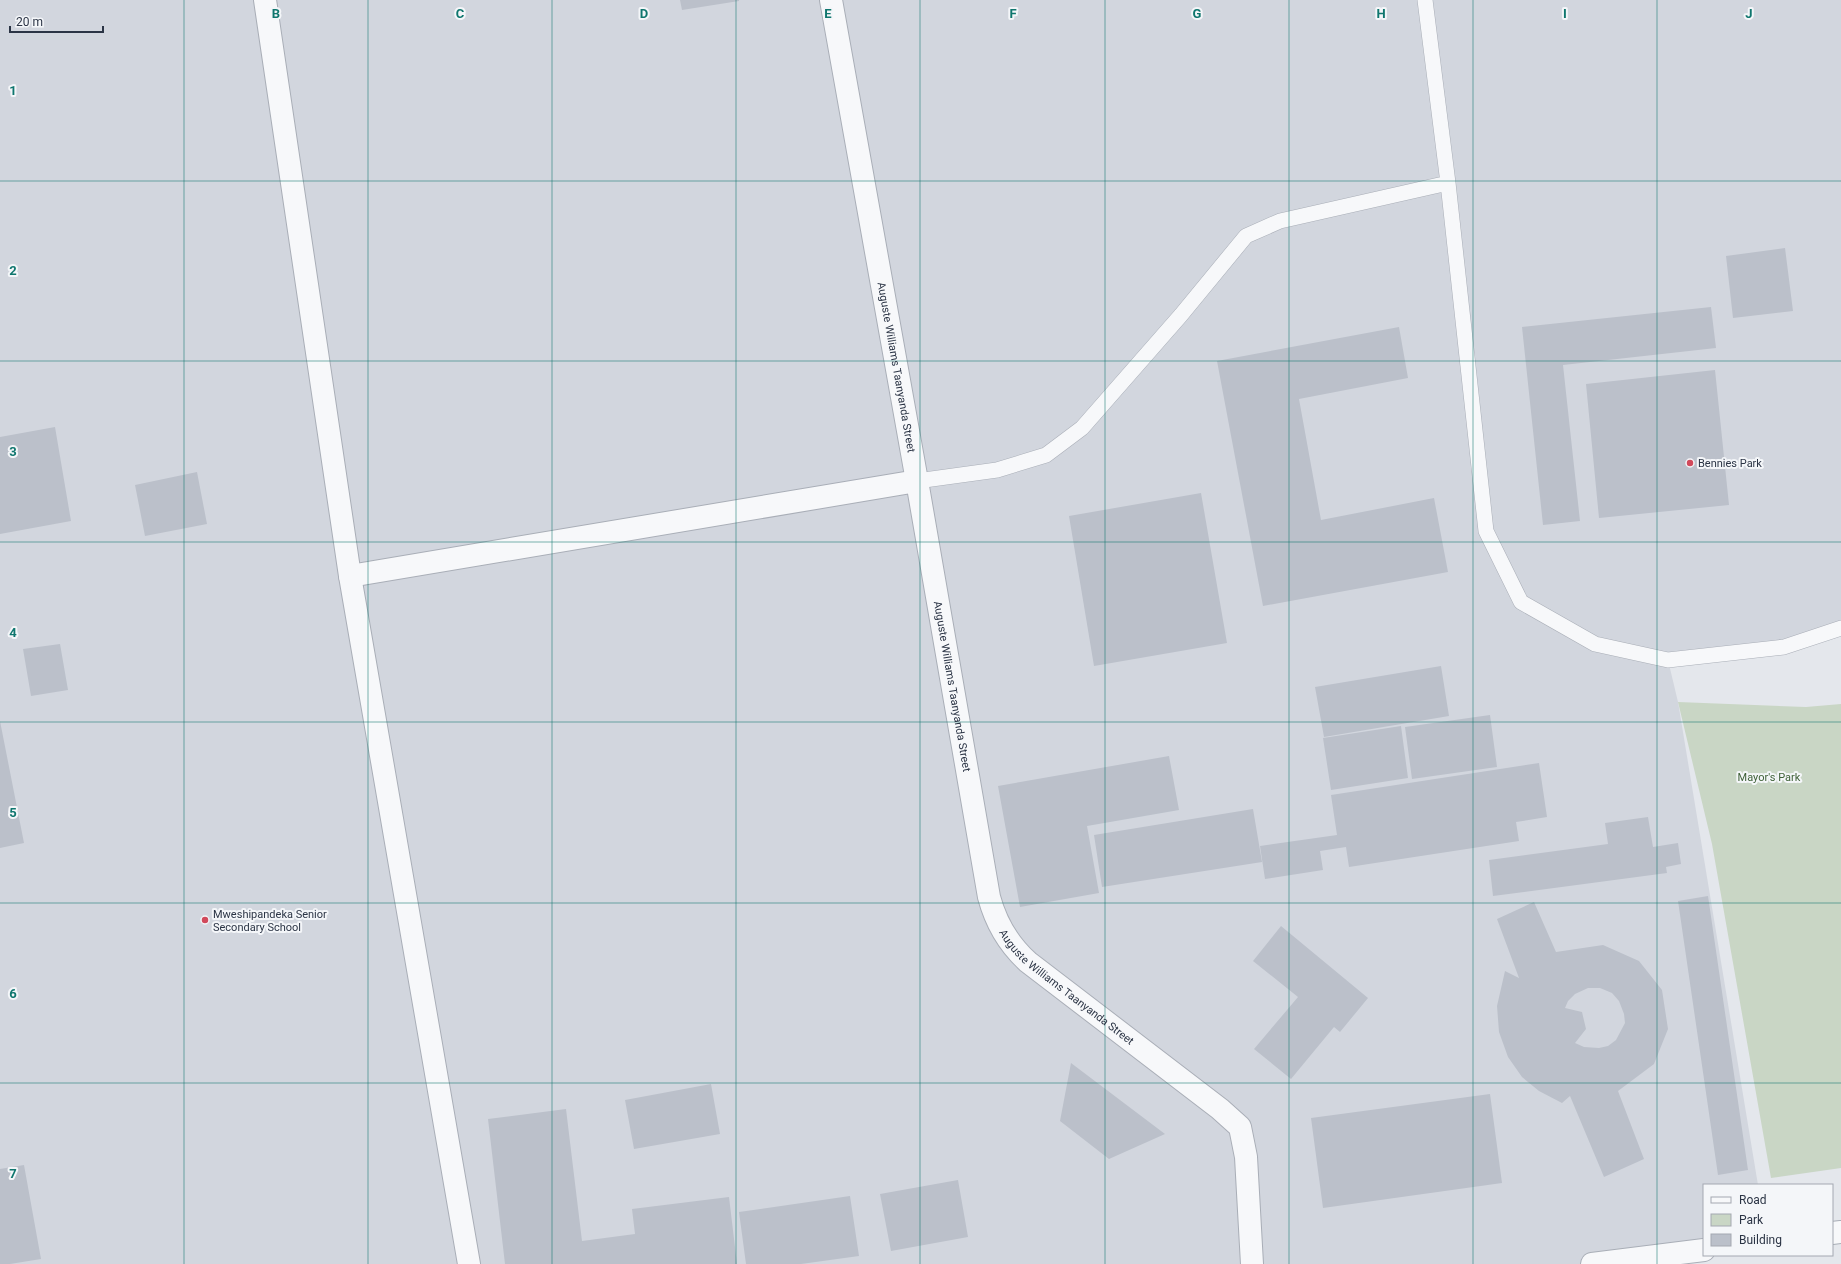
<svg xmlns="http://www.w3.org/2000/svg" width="1841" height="1264" viewBox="0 0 1841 1264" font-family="Roboto,sans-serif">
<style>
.built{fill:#d2d6de}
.green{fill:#c9d6c5}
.building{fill:#bbc0ca;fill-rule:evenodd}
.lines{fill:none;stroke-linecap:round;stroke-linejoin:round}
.service-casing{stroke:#a9aeb7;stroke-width:16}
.minor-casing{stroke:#a9aeb7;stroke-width:24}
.service{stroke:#f7f8fa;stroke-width:15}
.minor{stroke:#f7f8fa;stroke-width:22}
.grid{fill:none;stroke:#0f766e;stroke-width:1;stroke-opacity:0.55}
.poi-dot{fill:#d1495b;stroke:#f4f6f9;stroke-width:1.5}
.labels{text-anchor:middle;stroke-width:4;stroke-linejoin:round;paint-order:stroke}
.street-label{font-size:11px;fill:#2b3445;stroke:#f4f6f9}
.poi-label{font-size:11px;fill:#2b3445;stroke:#f4f6f9;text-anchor:start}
.park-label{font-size:11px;fill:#3f6138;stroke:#f4f6f9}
.grid-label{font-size:13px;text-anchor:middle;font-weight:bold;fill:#0f766e;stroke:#f4f6f9;stroke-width:4;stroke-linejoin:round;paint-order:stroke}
</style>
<rect width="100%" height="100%" fill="#e4e7ec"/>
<!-- built -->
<path class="built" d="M0,0H1841V628L1784,647L1668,660L1678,702L1758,1185H1704V1250L1592,1264H0Z"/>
<!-- green -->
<path class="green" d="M1678,702L1806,707L1841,704V1168L1771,1178L1712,844Z"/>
<!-- building -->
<path class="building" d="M680,0H739V1L682,10Z
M1785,248L1793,311L1733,318L1726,256Z
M1711,307L1716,348L1563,365L1580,521L1543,525L1522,327Z
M1399,327L1408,378L1299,399L1321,520L1434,498L1448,572L1263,606L1217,361Z
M1715,370L1729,505L1599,518L1586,384Z
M55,427L71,521L0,534V437Z
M197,472L207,524L145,536L135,485Z
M1201,493L1227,643L1094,666L1069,516Z
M60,644L68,690L31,696L23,649Z
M1441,666L1449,716L1324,737L1315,687Z
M1490,715L1497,767L1412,779L1405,727Z
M0,721L24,843L0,848Z
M1401,726L1408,778L1331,790L1323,738Z
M1169,756L1179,810L1087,826L1099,893L1020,907L998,786Z
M1539,763L1547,817L1516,822L1519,841L1349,867L1346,847L1320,851L1323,870L1265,879L1260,846L1337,835L1331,795Z
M1253,809L1262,862L1102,887L1094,835Z
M1648,817L1653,847L1678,843L1681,864L1666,867L1667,873L1493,896L1489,860L1608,844L1605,823Z
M1708,896L1748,1170L1718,1175L1678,901Z
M1534,902L1556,952L1603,945L1639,961L1662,990L1668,1029L1654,1064L1618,1091L1644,1159L1604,1177L1570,1096L1562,1103L1539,1091L1522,1077L1508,1057L1499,1032L1497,1006L1505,971L1519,978L1497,919ZM1588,988H1600L1612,993L1619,1001L1624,1014L1625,1023L1616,1040L1608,1046L1599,1048L1584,1047L1575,1043L1586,1029L1582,1012L1565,1008L1568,1001L1575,994Z
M1281,926L1368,998L1340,1032L1334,1027L1291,1079L1254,1049L1298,997L1253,961Z
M1071,1063L1165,1134L1109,1159L1060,1121Z
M711,1084L720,1134L634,1149L625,1100Z
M1490,1094L1502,1183L1323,1208L1311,1118Z
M566,1109L582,1241L635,1234L632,1209L729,1197L737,1264H505L488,1119Z
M24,1165L41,1259L10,1264H0V1169Z
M958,1180L968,1237L891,1251L880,1194Z
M850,1196L859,1256L801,1264H746L739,1212Z"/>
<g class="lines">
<defs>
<path id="service" d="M1425,0L1448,183L1486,531L1521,602L1595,644L1668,660L1784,647L1841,628
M917,481L997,470L1046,455L1082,428L1181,315L1246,236L1280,221L1448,183"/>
<g id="minor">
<path d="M265,0L350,576L469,1264"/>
<path id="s1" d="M831,0L917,481L989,897C996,923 1008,944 1028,962L1220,1109L1240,1127L1246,1157L1252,1264"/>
<path d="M350,576L917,481"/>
<path d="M1832,1233L1841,1232"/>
<path d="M1592,1264L1704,1250"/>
</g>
</defs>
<!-- service casing -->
<use href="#service" class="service-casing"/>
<!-- minor casing -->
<use href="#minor" class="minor-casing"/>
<!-- service -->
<use href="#service" class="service"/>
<!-- minor -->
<use href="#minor" class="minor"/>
</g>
<!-- grid -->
<path class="grid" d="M184,0V1264M368,0V1264M552,0V1264M736,0V1264M920,0V1264M1105,0V1264M1289,0V1264M1473,0V1264M1657,0V1264M0,181H1841M0,361H1841M0,542H1841M0,722H1841M0,903H1841M0,1083H1841"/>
<!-- markers -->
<g class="poi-dot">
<circle cx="1690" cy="463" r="4"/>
<circle cx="205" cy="920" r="4"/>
</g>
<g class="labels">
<!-- street labels -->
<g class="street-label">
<text dy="4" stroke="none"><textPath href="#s1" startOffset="373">Auguste Williams Taanyanda Street</textPath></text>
<text dy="4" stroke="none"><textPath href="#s1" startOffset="697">Auguste Williams Taanyanda Street</textPath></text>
<text dy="4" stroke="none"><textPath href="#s1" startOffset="1033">Auguste Williams Taanyanda Street</textPath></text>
</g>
<!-- poi labels -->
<g class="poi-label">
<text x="1698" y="467">Bennies Park</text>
<text x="213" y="918">Mweshipandeka Senior<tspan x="213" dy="13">Secondary School</tspan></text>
</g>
<!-- park labels -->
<g class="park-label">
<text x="1769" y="781">Mayor's Park</text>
</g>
</g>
<g class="grid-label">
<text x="276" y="18">B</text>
<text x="460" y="18">C</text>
<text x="644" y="18">D</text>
<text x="828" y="18">E</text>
<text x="1013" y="18">F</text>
<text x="1197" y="18">G</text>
<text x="1381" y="18">H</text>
<text x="1565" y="18">I</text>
<text x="1749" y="18">J</text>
<text x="13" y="95">1</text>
<text x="13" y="275">2</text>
<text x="13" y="456">3</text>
<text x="13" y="637">4</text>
<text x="13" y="817">5</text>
<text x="13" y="998">6</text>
<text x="13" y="1178">7</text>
</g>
<!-- legend -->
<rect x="1703" y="1184" width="130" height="72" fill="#f4f6f9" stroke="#a4a8b1"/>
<rect x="1711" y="1197" width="20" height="6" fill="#f7f8fa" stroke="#a4a8b1"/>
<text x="1739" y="1204" font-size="12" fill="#2b3445">Road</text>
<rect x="1711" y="1214" width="20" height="12" fill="#c9d6c5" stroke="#a4a8b1"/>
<text x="1739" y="1224" font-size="12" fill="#2b3445">Park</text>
<rect x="1711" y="1234" width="20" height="12" fill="#bbc0ca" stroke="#a4a8b1"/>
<text x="1739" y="1244" font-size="12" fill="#2b3445">Building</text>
<!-- scale -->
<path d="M10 26v6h93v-6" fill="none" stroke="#2b3445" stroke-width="2"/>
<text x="16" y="26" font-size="12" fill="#2b3445" stroke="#f4f6f9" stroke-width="3" paint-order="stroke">20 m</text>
</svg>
